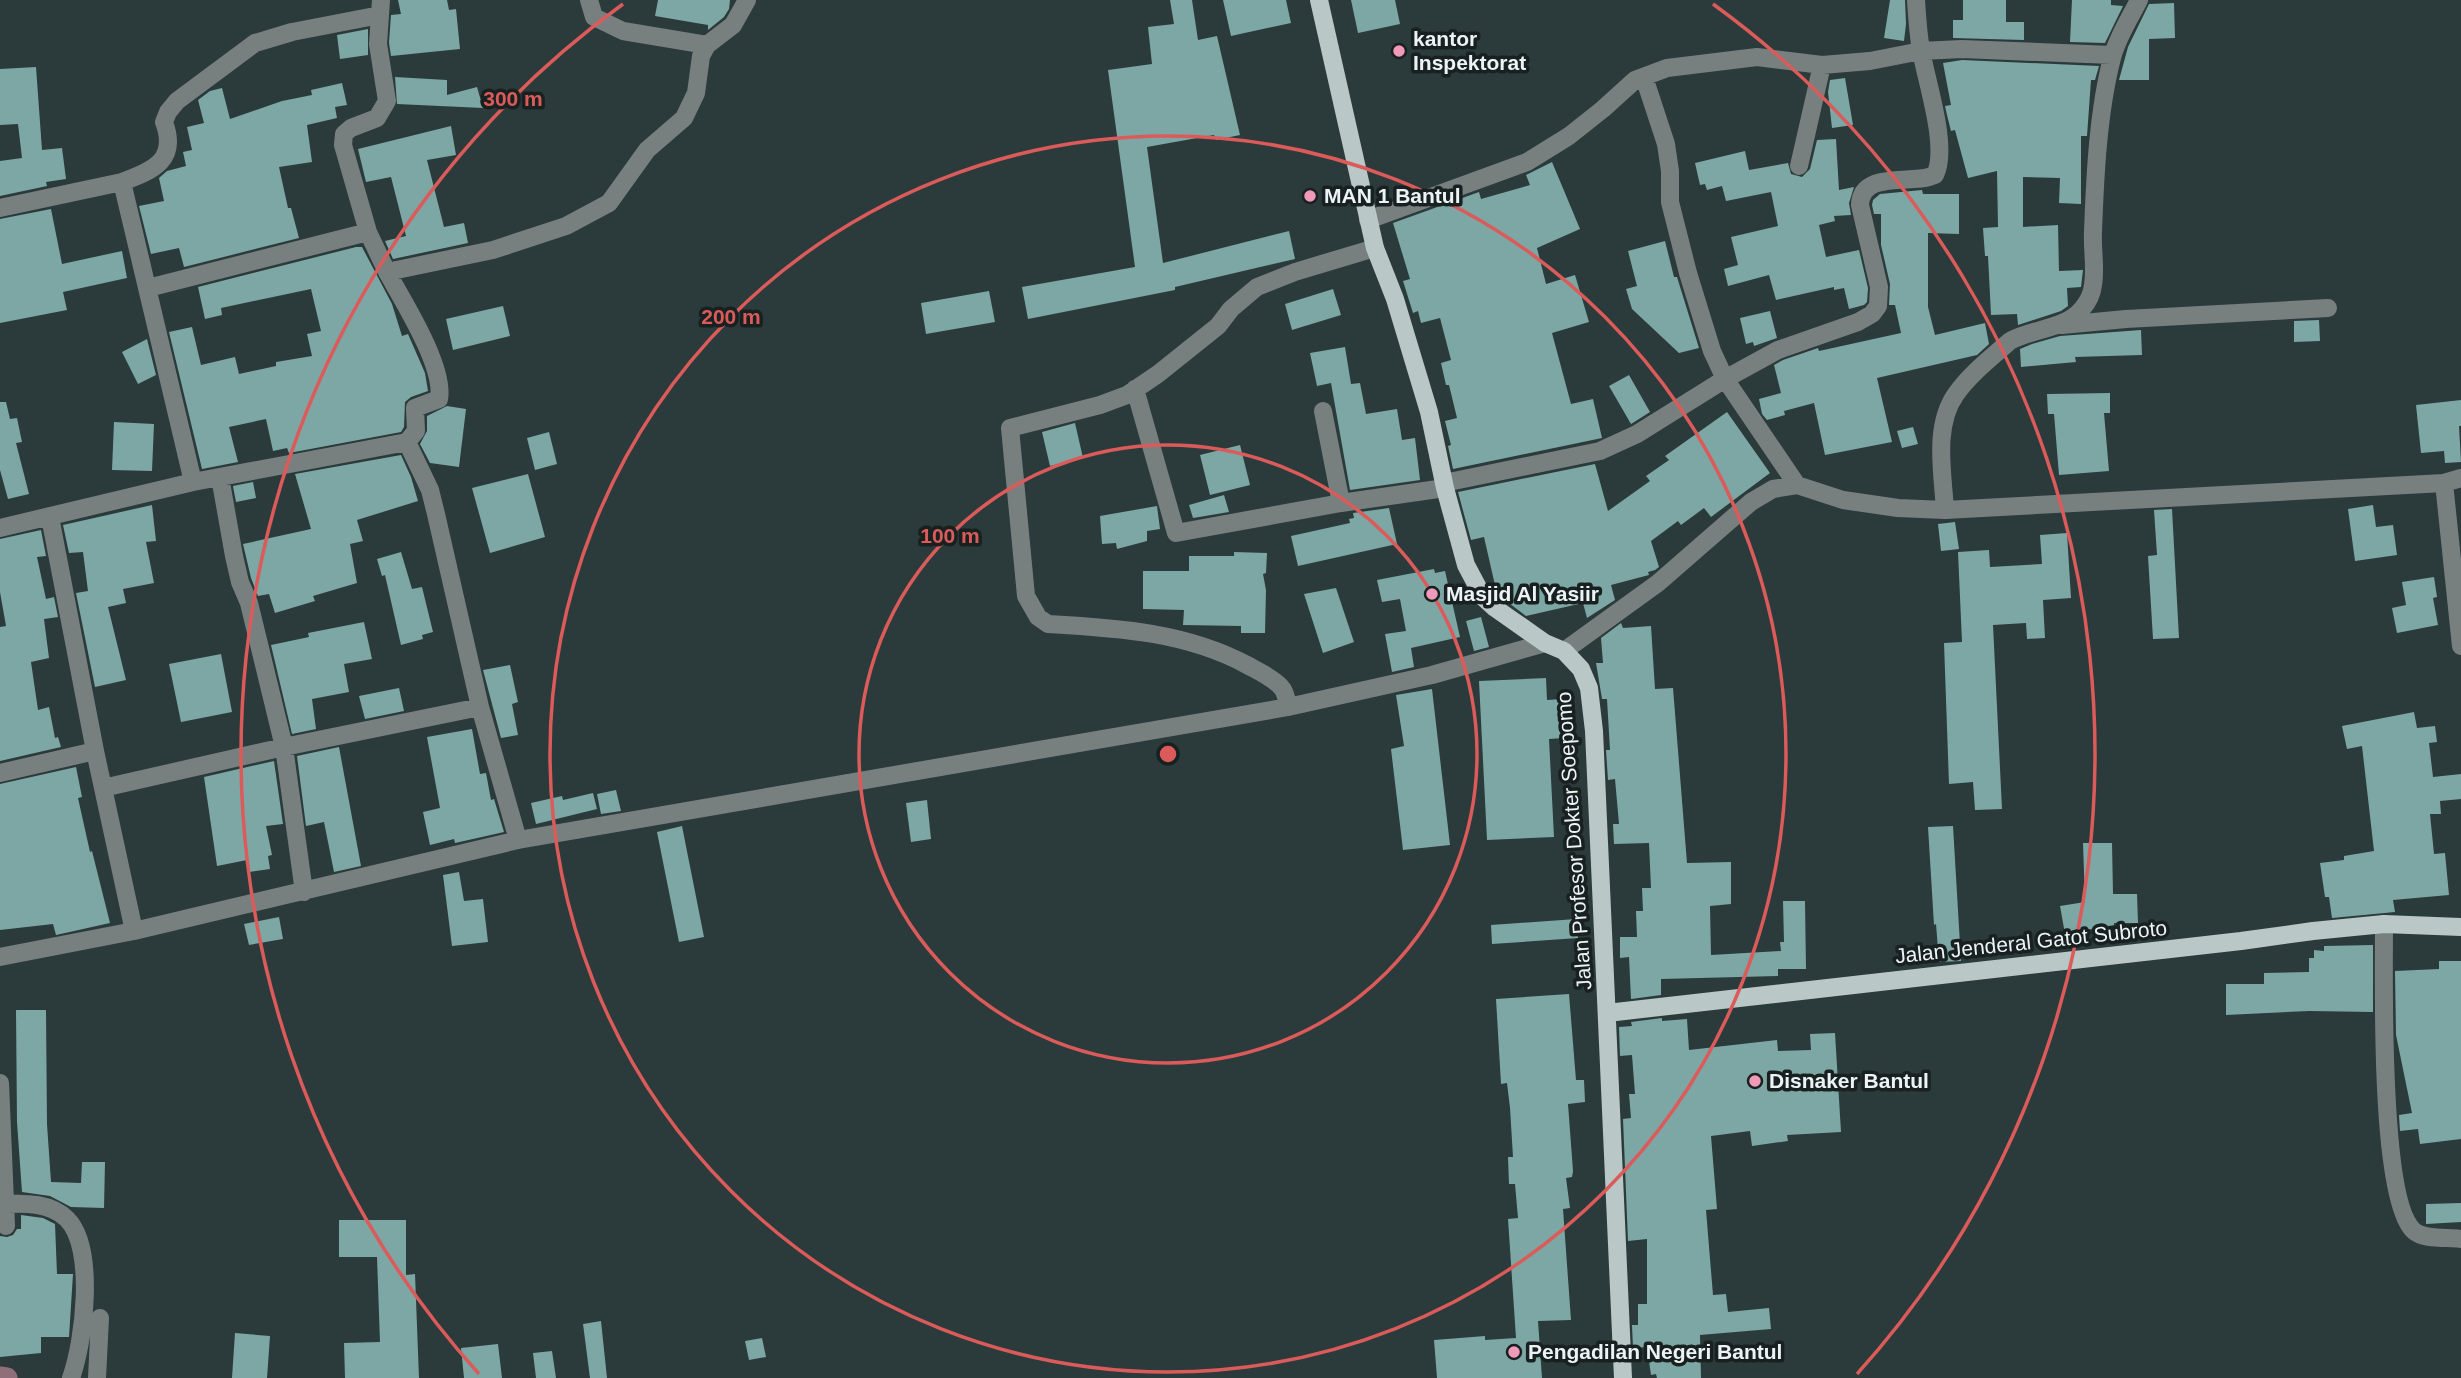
<svg xmlns="http://www.w3.org/2000/svg" width="2461" height="1378" viewBox="0 0 2461 1378" font-family="Arial,sans-serif">
<style>
.lines{fill:none;stroke-linecap:round;stroke-linejoin:round}
.canal{stroke:#916f7a;stroke-width:21}
.building{fill:#7da7a5}
.minor{stroke:#78807f;stroke-width:18}
.major{stroke:#b9c8c7;stroke-width:18}
.ring{fill:none;stroke:#db5b5b;stroke-width:3.5}
.poi-dot{fill:#ef9ab8;stroke:#192020;stroke-width:2.5}
.labels{text-anchor:middle;stroke-width:7;stroke-linejoin:round;paint-order:stroke}
.poi-label{font-size:21px;font-weight:bold;fill:#ebf4f4;stroke:#192020;text-anchor:start}
.street-label{font-size:21px;fill:#ebf4f4;stroke:#192020}
.centre{fill:#db5b5b;stroke:#192020;stroke-width:3.5}
.ring-label{font-size:21px;text-anchor:middle;font-weight:bold;fill:#db5b5b;stroke:#192020;stroke-width:7;stroke-linejoin:round;paint-order:stroke}
</style>
<rect width="100%" height="100%" fill="#2b3a3a"/>
<g class="lines">
<!-- canal -->
<path class="canal" d="M0,1377L7,1378"/>
</g>
<!-- building -->
<path class="building" d="M398,0H447L449,10L456,9L460,49L391,56L389,43L391,15L401,14Z
M658,0H730L729,9L724,17L708,30V25L655,16Z
M1170,0H1192L1198,40L1217,36L1240,135L1216,140L1214,135L1147,147L1163,263L1289,231L1295,259L1175,287V290L1028,319L1022,287L1135,267L1108,70L1152,64L1148,27L1174,24Z
M1223,0H1286L1291,23L1231,36Z
M1351,0H1395L1400,24L1358,33Z
M1890,0H1905L1906,24L1904,41L1884,38Z
M1963,0H2006V22H2024V40L1953,38V20H1963Z
M2072,0H2111V5L2123,6L2105,43L2070,42Z
M2174,3L2175,38L2149,39V80H2119L2128,47L2149,4Z
M368,29V55L340,59L337,35Z
M1962,60L2099,66L2095,80H2091L2087,136H2081V204L2059,203L2060,178L2023,177V227L2058,225L2059,271L2083,270L2081,287L2067,288L2068,306L2061,311L2018,325L2017,314L1991,315L1988,256H1985L1983,228L1998,227L1997,171L1968,178L1955,130L1951,131L1947,115L1945,106L1951,105L1943,63Z
M36,67L42,150L62,148L66,179L46,182L47,186L0,196V161L22,158L18,124L0,125V69Z
M395,77L447,80V95L477,87L483,108L397,104Z
M1845,78L1853,125L1832,128L1828,92L1830,80Z
M342,83L347,105L335,107L337,118L307,125L312,162L279,167L288,208H291L299,238L184,267L179,248L151,254L139,206L164,201L159,178L167,171L186,166L183,152L192,150L187,127L204,123L198,100L210,91L222,88L230,119L282,101L312,95L311,90Z
M451,126L456,155L427,160L444,227L464,223L468,243L393,259L385,241L406,236L391,177L366,182L358,149Z
M1836,139L1839,190L1854,187L1849,203L1851,215L1834,216L1835,221L1819,225L1826,257L1859,250L1868,288L1867,302L1864,305L1849,309L1844,288L1834,290V287L1776,300L1769,275L1728,286L1724,269L1738,265L1731,237L1778,226L1771,192L1726,201L1722,186L1707,190L1705,184L1700,185L1695,163L1745,151L1749,170L1788,163L1791,174L1802,177L1810,169L1817,140Z
M1552,162L1580,229L1537,248L1546,284L1575,275L1589,322L1552,333L1571,404L1593,399L1602,438L1453,469L1448,446L1451,445L1445,421L1457,418L1449,385H1446L1441,363L1451,360L1440,318L1421,323L1418,311L1413,313L1403,281L1410,279L1393,223L1479,192L1481,199L1530,185L1526,175Z
M1922,190L1923,194H1959V234L1928,233V307L1935,335L1985,323L1989,344L1977,355L1877,378L1892,442L1825,455L1814,403L1784,411L1785,415L1767,420L1762,414L1759,399L1781,393L1774,365L1783,360L1818,348L1819,351L1901,333L1895,305H1889L1890,284L1881,245V214H1874L1872,205L1873,200L1880,194Z
M51,209L62,264L122,251L127,278L63,292L67,310L0,323V219Z
M1665,241L1674,277H1677L1699,348L1679,353L1632,309L1626,289L1637,286L1628,251Z
M356,247H362L392,304L402,336L408,334L425,373L428,391L411,397L405,402L404,427L401,432L289,453L287,448L273,451L266,419L229,427L238,462L202,469L169,332L192,327L201,365L235,357L239,374L276,366V362L312,356L307,334L321,331L311,289L221,308L222,315L205,319L198,287Z
M1333,289L1341,315L1292,330L1285,304Z
M989,291L995,322L926,334L921,303Z
M503,306L510,336L453,350L446,319Z
M1770,311L1777,338L1754,346L1753,342L1746,344L1740,318Z
M2319,320L2320,341L2294,342V321Z
M2141,330L2142,355L2075,357L2076,362L2021,367L2020,349L2032,344L2060,336Z
M147,339L156,375L138,384L122,352Z
M1345,347L1351,384L1360,383L1366,414L1397,409L1402,440L1415,438L1420,480L1350,490L1331,383L1317,386L1310,353Z
M1629,375L1650,412L1631,424L1609,386Z
M2110,393V413H2104L2109,471L2059,475L2054,414H2048L2047,394Z
M2461,400V426H2459L2461,462L2445,463L2444,451L2421,453L2416,405Z
M0,402H6L10,419L17,418L22,442L16,443L29,494L8,499L0,470Z
M447,406L466,409L459,467L430,463L420,444L427,431V416Z
M1727,412L1770,473L1711,517L1704,508L1681,525L1678,521L1651,541L1659,567L1655,570L1648,572L1649,575L1611,585L1615,600L1587,618L1583,603L1526,616L1497,594L1484,537L1471,540L1458,492L1595,464L1608,511L1650,481L1646,476L1669,460L1665,456Z
M114,422L154,424L152,471L112,470Z
M1075,423L1083,458L1050,466L1042,432Z
M1913,427L1918,444L1902,448L1897,431Z
M549,432L557,464L535,470L527,438Z
M1240,445L1250,485L1210,495L1200,455Z
M401,455L411,477L418,501L357,520L363,541L350,544L357,583L313,596L315,601L275,613L269,594L258,596L251,578L243,544L311,529L295,474Z
M528,474L545,537L490,553L472,488Z
M253,482L256,498L236,502L233,486Z
M1224,495L1229,512L1193,518L1189,505Z
M152,505L156,541L146,542L154,583L123,589L126,603L108,607L126,680L95,687L76,593L88,591L83,552L69,553L63,525Z
M2373,505L2376,527L2393,525L2397,555L2355,561L2348,509Z
M1157,506L1160,529L1147,531V541L1117,549L1116,543L1102,544L1100,516Z
M1389,508L1397,544L1298,566L1291,536L1350,523L1349,519L1354,518L1353,513Z
M2172,509L2179,638L2153,639L2148,556L2157,555L2154,510Z
M1955,522L1959,549L1941,551L1938,524Z
M41,530L46,556L37,557L46,599L54,597L58,617L44,619L49,658L31,662L38,710L49,707L55,738L58,737L61,747L0,761V627L6,626L0,592V539Z
M2067,533L2071,598L2043,600L2045,638L2027,639L2026,623L1993,625L2002,809L1975,810L1973,782L1949,784L1944,643L1962,642L1958,552L1989,550L1990,567L2042,564L2040,535Z
M401,552L412,589L422,587L433,632L422,635L423,639L401,645L385,575L382,576L377,559Z
M1234,552L1267,553L1266,573L1263,574L1266,590L1265,633H1241V626L1183,625L1184,610L1143,609V571H1189V556H1234Z
M1434,569L1435,573L1445,571L1460,637L1411,648L1414,667L1392,672L1385,634L1406,631L1400,599L1382,602L1377,580Z
M2434,577L2437,597L2433,598L2438,625L2397,633L2392,608L2406,605L2402,582Z
M1336,588L1354,642L1323,653L1304,594Z
M1481,617L1489,647L1474,651L1466,621Z
M364,622L372,659L344,664L349,692L312,699L316,729L292,734L271,645L309,637L308,633Z
M1621,623L1623,628L1651,626L1655,689L1673,688L1687,863L1731,862V904L1710,906L1711,955L1781,951L1780,942H1784L1783,901H1805L1806,969H1778V976L1661,979V995L1631,999L1629,957L1620,958V937H1637L1636,911H1643L1642,888H1651L1649,843L1614,844L1613,824H1619L1615,779L1608,780L1606,750H1610L1607,699H1602L1596,663H1603L1601,638Z
M221,654L232,712L181,722L169,664Z
M510,665L518,702L512,704L518,735L501,738L483,670Z
M1546,678L1547,700L1562,699L1564,738L1549,739L1554,837L1487,840L1479,681Z
M399,688L404,711L365,719L359,696Z
M1432,689L1450,845L1403,850L1391,749L1404,746L1396,695Z
M2414,712L2417,728L2435,726L2437,742L2429,743L2433,777L2461,774V799L2440,801L2441,814H2430L2434,854L2445,853L2449,895L2393,900L2395,912L2332,918L2329,897H2325L2320,863L2344,860V856L2374,851L2362,746L2347,749L2342,726Z
M472,729L480,774L486,773L491,800L494,799L504,832L455,843L454,839L430,845L423,812L440,808L427,737Z
M339,747L361,866L334,872L324,822L306,826L297,756Z
M274,761L283,824L266,826L272,855L268,856L270,869L249,872L247,860L217,866L204,777Z
M76,767L82,797L78,798L90,852L92,851L110,923L56,935L53,924L0,930V784Z
M616,790L621,811L601,814L597,794Z
M593,793L597,809L536,824L531,803L562,796L563,800Z
M927,800L931,839L911,842L906,803Z
M682,826L704,937L679,942L657,832Z
M1953,826L1961,961L1939,962L1936,924L1934,925L1928,827Z
M2083,843H2112L2113,894H2137L2138,923H2114V925L2065,934L2060,906L2085,902Z
M459,872L464,901L483,899L488,942L452,946L443,875Z
M279,917L283,939L249,945L244,924Z
M1576,919L1578,938L1492,944L1491,925Z
M2373,945V1012L2309,1011L2226,1015V984H2264V973L2309,972V958H2314V950L2324,951V946Z
M2439,961H2461V1139L2420,1144L2418,1129L2400,1131L2399,1115L2412,1113L2396,1035L2395,971L2439,969Z
M1569,994L1576,1080H1584L1585,1102L1568,1104L1573,1171L1572,1177L1566,1178L1570,1208L1563,1209L1571,1320L1538,1321L1542,1378H1437L1434,1340L1485,1336V1340L1516,1338L1508,1219L1518,1218L1515,1184H1509L1508,1157H1513L1510,1108L1507,1083L1501,1084L1496,999Z
M16,1010H46L47,1124L51,1182L81,1183L82,1162H105L104,1208L71,1207L50,1196L22,1192L17,1122Z
M1662,1018V1021L1687,1019L1689,1050L1777,1040L1778,1051L1811,1050L1810,1034L1835,1033L1841,1132L1787,1135L1788,1141L1752,1146L1750,1131L1711,1136L1717,1209L1706,1210L1713,1295L1726,1294L1728,1312L1769,1308L1771,1329L1700,1335L1701,1378H1657L1656,1374L1651,1375L1647,1347L1633,1348L1632,1325H1638V1304H1647V1239L1628,1241L1623,1119L1631,1118L1629,1094H1635L1632,1055L1620,1056L1619,1027L1632,1026L1631,1022Z
M2461,1203V1222L2426,1224V1204Z
M21,1215L43,1218L55,1224L57,1274H73L69,1337H41V1353L0,1357V1236L7,1237L13,1235L17,1229H21Z
M339,1220H406V1275L415,1274L419,1378H345L344,1343L380,1342L377,1257H339Z
M601,1321L607,1378H590L583,1324Z
M235,1333L270,1336L267,1378H232Z
M762,1338L766,1357L749,1360L745,1341Z
M498,1344L502,1378H464L461,1348Z
M552,1351L556,1378H536L533,1353Z"/>
<g class="lines">
<!-- minor -->
<path class="minor" d="M589,0L594,17L623,31L707,45
M1644,77L1666,144L1670,171V202L1688,273L1712,351L1725,379L1797,485
M1799,166L1822,65
M122,182L193,482
M0,208L122,182C154,170 178,160 164,122L168,112L177,101L255,43L292,32L380,15
M1368,220L1527,162L1569,136L1603,109L1635,80L1667,68L1757,57L1822,65L1870,61L1921,51L1962,49L2112,55
M368,232L343,145L344,134L351,128L377,118L387,101L378,44L381,0
M148,288L368,232L387,272
M2062,325L2126,319L2328,308
M1135,389L1176,533L1341,503L1445,488
M1323,411L1341,503
M220,477L234,556L240,582L249,603L284,747L304,892
M1444,483L1600,451L1637,434L1725,379L1778,350L1858,322L1872,314L1878,306L1879,287L1860,205C1861,172 1907,183 1929,177L1935,175C1949,147 1926,81 1921,50C1918,33 1917,17 1916,0
M2444,483L2461,646
M1945,510C1943,474 1933,426 1956,394C1970,374 1992,357 2010,341C2033,328 2064,330 2082,309C2088,302 2092,294 2093,285C2096,267 2092,250 2093,232C2095,176 2098,112 2112,58C2117,38 2130,18 2139,0
M50,517L95,751L134,931
M0,528L193,482L407,442
M1564,651L1658,583L1751,502L1773,489L1797,485L1843,500L1898,508L1945,510L2444,483L2461,478
M1288,707C1287,701 1286,692 1281,687C1273,678 1260,672 1249,666C1187,632 1118,628 1048,624L1038,617L1026,596L1010,428L1100,405L1127,395L1158,374L1218,326L1231,309L1257,287L1295,272L1375,248
M0,773L95,751
M103,788L284,747L480,707
M518,840L480,707L436,514L430,490L407,442L416,431L415,408L439,399C445,367 403,301 387,272L493,250L566,226L609,203L647,150L684,118L696,93L701,56L707,45L733,25L747,0
M2384,924C2384,976 2379,1201 2414,1231C2424,1240 2448,1237 2461,1239
M0,957L134,931L518,840L1288,707L1432,675L1545,643
M0,1083L6,1226
M5,1204C26,1203 51,1203 67,1219C96,1248 84,1342 71,1378
M97,1378L100,1318"/>
<!-- major -->
<path class="major" d="M1319,0L1375,248L1395,299L1429,412L1445,488L1466,565L1483,597L1495,608L1545,643L1564,651L1581,669L1589,688L1594,731L1623,1378
M1607,1013L2241,941L2313,931L2384,924L2461,927"/>
</g>
<!-- distance rings -->
<g class="ring">
<circle cx="1168" cy="754" r="309"/>
<circle cx="1168" cy="754" r="618"/>
<path d="M479 1374A927 927 0 0 1 623 4M1713 4A927 927 0 0 1 1857 1374"/>
</g>
<!-- markers -->
<g class="poi-dot">
<circle cx="1399" cy="51" r="7"/>
<circle cx="1310" cy="196" r="7"/>
<circle cx="1432" cy="594" r="7"/>
<circle cx="1755" cy="1081" r="7"/>
<circle cx="1514" cy="1352" r="7"/>
</g>
<g class="labels">
<!-- poi labels -->
<g class="poi-label">
<text x="1413" y="46">kantor<tspan x="1413" dy="24">Inspektorat</tspan></text>
<text x="1324" y="203">MAN 1 Bantul</text>
<text x="1446" y="601">Masjid Al Yasiir</text>
<text x="1769" y="1088">Disnaker Bantul</text>
<text x="1528" y="1359">Pengadilan Negeri Bantul</text>
</g>
<!-- street labels -->
<g class="street-label">
<text transform="translate(1574 841) rotate(-94)" y="7">Jalan Profesor Dokter Soepomo</text>
<text transform="translate(2031 942) rotate(-6)" y="7">Jalan Jenderal Gatot Subroto</text>
</g>
</g>
<circle cx="1168" cy="754" r="10" class="centre"/>
<g class="ring-label">
<text x="513" y="106">300 m</text>
<text x="731" y="324">200 m</text>
<text x="950" y="543">100 m</text>
</g>
</svg>
